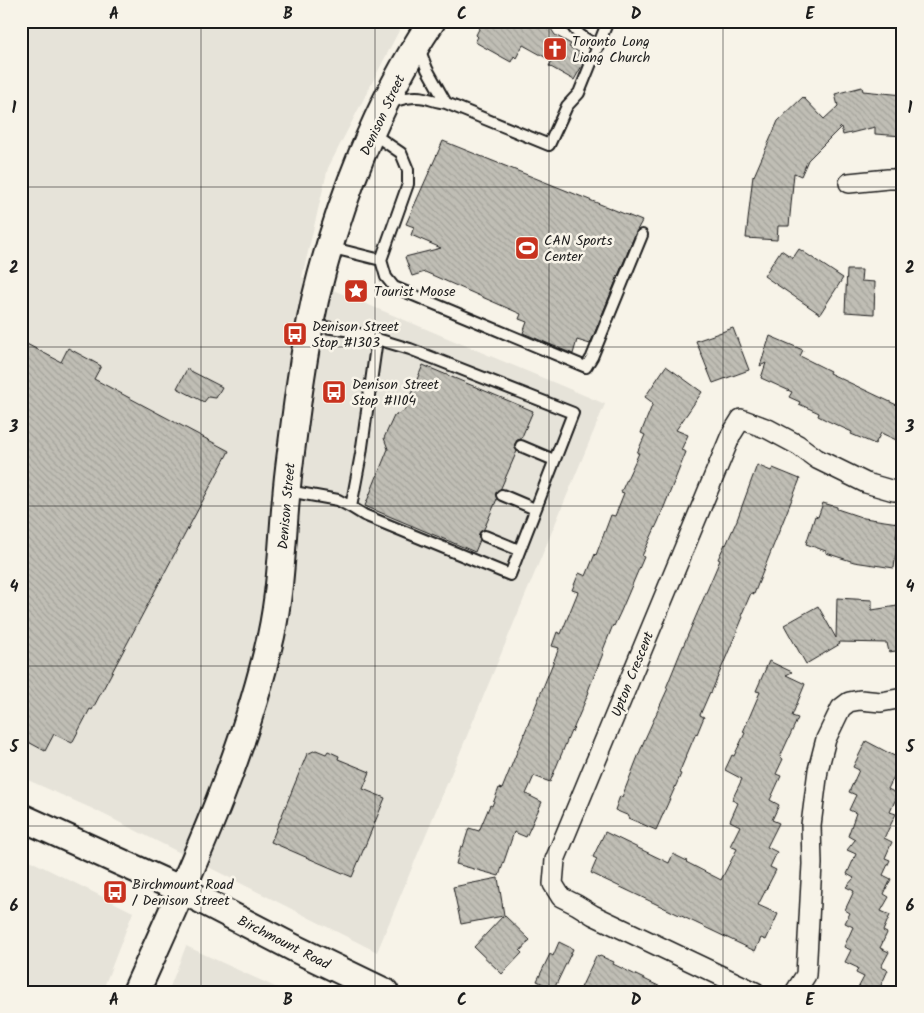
<svg xmlns="http://www.w3.org/2000/svg" width="924" height="1013" viewBox="0 0 924 1013" font-family="Kalam,sans-serif">
<style>
.built{fill:#e6e3d9}
.building{fill:url(#building-back-hatch);stroke:#1c1c1c}
.lines{fill:none;stroke-linecap:round;stroke-linejoin:round}
.service-casing{stroke:#1c1c1c;stroke-width:14}
.minor-casing{stroke:#1c1c1c;stroke-width:22}
.secondary-casing{stroke:#1c1c1c;stroke-width:30}
.service{stroke:#f7f3e8;stroke-width:10}
.minor{stroke:#f7f3e8;stroke-width:19}
.secondary{stroke:#f7f3e8;stroke-width:26}
.grid{fill:none;stroke:#1c1c1c;stroke-width:1;stroke-opacity:0.55}
.labels{text-anchor:middle;stroke-width:5;stroke-linejoin:round;paint-order:stroke}
.poi-label{font-size:14px;fill:#1c1c1c;stroke:#f7f3e8;text-anchor:start}
.street-label{font-size:14px;fill:#1c1c1c;stroke:#f7f3e8}
.neatline{fill:none;stroke:#1c1c1c;stroke-width:2}
.grid-label{font-size:16px;text-anchor:middle;font-weight:bold;fill:#1c1c1c}
</style>
<defs>
<pattern id="building-back-hatch" width="6" height="6" patternUnits="userSpaceOnUse" patternTransform="scale(1.25)"><rect width="6" height="6" fill="#c0beb5"/><path d="M-1 5l2 2M0 0l6 6M5-1l2 2" fill="none" stroke="#a4a39b"/></pattern>
</defs>
<rect width="100%" height="100%" fill="#f7f3e8"/>
<filter id="ink" filterUnits="userSpaceOnUse"><feTurbulence type="fractalNoise" baseFrequency=".02" numOctaves="2"/><feDisplacementMap in="SourceGraphic" scale="10" xChannelSelector="R" yChannelSelector="G"/><feConvolveMatrix kernelMatrix="1 2 1 2 8 2 1 2 1" color-interpolation-filters="sRGB"/></filter>
<g filter="url(#ink)">
<!-- built -->
<path class="built" d="M21,21H404L328,168L302,277L605,404L377,952L93,809L21,777Z
M21,856L133,912L102,992H21Z
M186,946L286,992H168Z"/>
<!-- building -->
<path class="building" d="M483,21H546L555,35L571,44L569,47L579,52L575,60L583,64L574,80L549,66L552,61L523,45L516,58L514,56L511,62L475,42L478,37L476,35Z
M862,87L863,91L903,95V136L875,134V127L843,135L841,127L808,160L801,176L794,173L789,226H778L777,240L746,238L753,175L754,176L778,121L803,97L824,119L838,106L835,94Z
M443,141L642,221L636,232L590,344L577,340L573,354L523,333L527,322L519,319L521,314L425,272L412,276L405,257L441,248L411,235L414,227L406,224Z
M799,249L843,278L820,314L764,276L781,250L793,258Z
M847,270H862L861,281L875,282L874,314L845,312Z
M733,328L749,370L713,383L696,341Z
M770,336L803,350L800,356L830,371L829,373L903,408V443L881,433L875,444L851,434L852,432L828,421L818,416L819,413L799,404L800,402L789,397L792,392L761,378L766,363L760,366Z
M21,341L61,362L68,348L92,361L101,366L94,379L229,451L92,710L90,709L72,743L54,734L45,751L21,738Z
M423,365L533,411L521,439L517,440L515,444L517,451L501,488L496,493L497,499L484,529L479,534L480,540L475,552L365,506L388,449L384,438L394,416L404,411Z
M666,366L702,392L676,430L688,435L681,450L686,452L658,522L642,556L644,557L621,611L614,626L613,625L603,650L604,651L588,691L589,692L572,732L571,731L550,782L534,776L526,794L542,802L526,837L514,832L499,876L456,864L461,846L463,847L469,828L479,831L490,805L492,806L499,788L502,789L559,648L552,646L557,632L561,634L578,592L572,590L579,573L586,576L595,554L596,555L611,515L615,516L624,493L621,492L639,453H637L645,435L641,433L653,403L645,397Z
M187,369L222,387L216,398L208,397L204,402L177,388Z
M757,465L771,471L773,468L800,479L754,594L751,593L741,616L743,617L711,693L710,692L700,715L704,717L697,734L696,733L679,773L681,774L656,830L628,818L629,816L615,810L620,796L622,797L644,741L668,688H666L681,651L720,560L718,559L725,544L726,545L737,520Z
M823,503L837,507V509L864,518L898,523L896,538H898L894,568L854,562L826,553V551L806,544L815,516L818,517Z
M837,598L872,600V610L897,606L899,616L903,615V650L889,652L887,643L839,642L840,644L806,664L784,625L818,606L836,638Z
M769,661L792,672L786,675L805,684L792,716L798,718L780,757L783,759L776,774L781,776L770,800L779,805L772,820L779,823L767,847L777,852L770,867L776,870L758,905L778,914L766,940L761,938L755,951L591,873L597,859L593,857L605,832L669,863L673,854L687,861L686,862L721,880L737,849L730,846L740,826L730,821L738,803L732,800L742,779L725,770L732,755L734,756L745,733L743,732L760,692L756,691Z
M866,741L902,760L888,789L898,794L890,812L896,814L884,838L892,842L885,858L890,860L883,875L891,879L884,894L889,897L881,911L890,915L883,931L887,933L880,948L889,952L881,967L888,970L878,992H856L864,977L856,973L858,968L845,962L851,950L844,947L853,927L845,923L850,913L845,910L854,891L846,887L854,878L847,874L856,854L847,850L855,840L848,836L856,813L849,810L856,795L849,792L859,770L853,767Z
M316,750L326,754L328,751L339,756L338,759L370,772L363,789L385,798L352,877L271,842L307,754Z
M498,878L504,915L530,940L520,951L522,953L502,974L474,947L503,916L461,924L453,887Z
M559,942L573,949L554,989L537,981L550,954L553,956Z
M596,956L599,957L600,956L614,962L613,964L671,992H579Z"/>
<g class="lines">
<defs>
<path id="service" d="M570,21C575,34 585,39 597,45
M419,48L427,69L446,103
M389,103C401,99 413,95 425,98C433,100 438,102 446,103L549,145L567,106L579,93L608,21
M372,133L401,153L408,170V184L381,260L386,277L394,287L586,367L592,357L642,235
M329,247L381,260
M521,446L554,460
M288,491L338,500L351,507L361,454L377,339L345,330L311,325
M502,495L535,509
M351,507L364,515L510,575L573,413L410,349L377,339
M485,536L519,550"/>
<path id="minor" d="M849,183L888,179H903
M755,992L593,915L577,905L561,897L553,884L555,860L731,435L741,419L768,429L798,445L817,459L866,483L894,491H903
M795,992L806,975L812,864L811,825L818,770L826,739L841,708L849,702L860,700L881,702L903,698"/>
<path id="secondary" d="M21,817L182,890L296,949L385,992
M136,992C188,876 243,761 271,636C283,581 282,524 289,468C296,412 303,355 315,300C338,204 377,103 432,21"/>
</defs>
<!-- service casing -->
<use href="#service" class="service-casing"/>
<!-- minor casing -->
<use href="#minor" class="minor-casing"/>
<!-- secondary casing -->
<use href="#secondary" class="secondary-casing"/>
<!-- service -->
<use href="#service" class="service"/>
<!-- minor -->
<use href="#minor" class="minor"/>
<!-- secondary -->
<use href="#secondary" class="secondary"/>
</g>
</g>
<!-- grid -->
<path class="grid" d="M201,21V992M375,21V992M549,21V992M723,21V992M21,187H903M21,347H903M21,506H903M21,666H903M21,826H903"/>
<!-- icons -->
<defs>
<symbol id="church-square" viewBox="-11 -11 22 22"><rect x="-9" y="-9" width="18" height="18" rx="4" fill="#c8321e" stroke="#f7f3e8"/><path d="M-1.2-6h2.4v3.5h3.3v2.4h-3.3V6h-2.4V-.1h-3.3v-2.4h3.3Z" fill="#fff"/></symbol>
<symbol id="stadium-square" viewBox="-11 -11 22 22"><rect x="-9" y="-9" width="18" height="18" rx="4" fill="#c8321e" stroke="#f7f3e8"/><path d="M0-5a6.5 5 0 1 0 0 10a6.5 5 0 1 0 0-10ZM-3.5-1.8h7v3.6h-7Z" fill="#fff"/></symbol>
<symbol id="sight-square" viewBox="-11 -11 22 22"><rect x="-9" y="-9" width="18" height="18" rx="4" fill="#c8321e" stroke="#f7f3e8"/><path d="M0-6L1.8-2.2L6-1.7L2.9 1.2L3.7 5.4L0 3.3L-3.7 5.4L-2.9 1.2L-6-1.7L-1.8-2.2Z" fill="#fff"/></symbol>
<symbol id="bus-square" viewBox="-11 -11 22 22"><rect x="-9" y="-9" width="18" height="18" rx="4" fill="#c8321e" stroke="#f7f3e8"/><path d="M-5-6H5V4H4V6H2V4H-2V6H-4V4H-5ZM-3.5-4V0h7V-4ZM-3.5 1.2v1.5H-2V1.2ZM2 1.2v1.5H3.5V1.2Z" fill="#fff"/></symbol>
</defs>
<g fill-rule="evenodd">
<use href="#church-square" x="541" y="35" width="28" height="28"/>
<use href="#stadium-square" x="513" y="234" width="28" height="28"/>
<use href="#sight-square" x="342" y="277" width="28" height="28"/>
<use href="#bus-square" x="281" y="320" width="28" height="28"/>
<use href="#bus-square" x="320" y="378" width="28" height="28"/>
<use href="#bus-square" x="101" y="878" width="28" height="28"/>
</g>
<g class="labels">
<!-- poi labels -->
<g class="poi-label">
<text x="572" y="46">Toronto Long<tspan x="572" dy="16">Liang Church</tspan></text>
<text x="544" y="245">CAN Sports<tspan x="544" dy="16">Center</tspan></text>
<text x="374" y="296">Tourist Moose</text>
<text x="312" y="331">Denison Street<tspan x="312" dy="16">Stop #1303</tspan></text>
<text x="352" y="389">Denison Street<tspan x="352" dy="16">Stop #1104</tspan></text>
<text x="132" y="889">Birchmount Road<tspan x="132" dy="16">/ Denison Street</tspan></text>
</g>
<!-- street labels -->
<g class="street-label">
<text transform="translate(382 115) rotate(-65)" y="5">Denison Street</text>
<text transform="translate(286 506) rotate(-85)" y="5">Denison Street</text>
<text transform="translate(632 674) rotate(-68)" y="5">Upton Crescent</text>
<text transform="translate(284 942) rotate(27)" y="5">Birchmount Road</text>
</g>
</g>
<!-- margin -->
<rect width="924" height="1013" fill="none" stroke="#f7f3e8" stroke-width="55"/>
<rect x="28" y="28" width="868" height="958" class="neatline"/>
<g class="grid-label">
<text x="114" y="19">A</text>
<text x="288" y="19">B</text>
<text x="462" y="19">C</text>
<text x="636" y="19">D</text>
<text x="810" y="19">E</text>
<text x="14" y="113">1</text>
<text x="910" y="113">1</text>
<text x="14" y="273">2</text>
<text x="910" y="273">2</text>
<text x="14" y="432">3</text>
<text x="910" y="432">3</text>
<text x="14" y="592">4</text>
<text x="910" y="592">4</text>
<text x="14" y="752">5</text>
<text x="910" y="752">5</text>
<text x="14" y="911">6</text>
<text x="910" y="911">6</text>
<text x="114" y="1005">A</text>
<text x="288" y="1005">B</text>
<text x="462" y="1005">C</text>
<text x="636" y="1005">D</text>
<text x="810" y="1005">E</text>
</g>
</svg>
